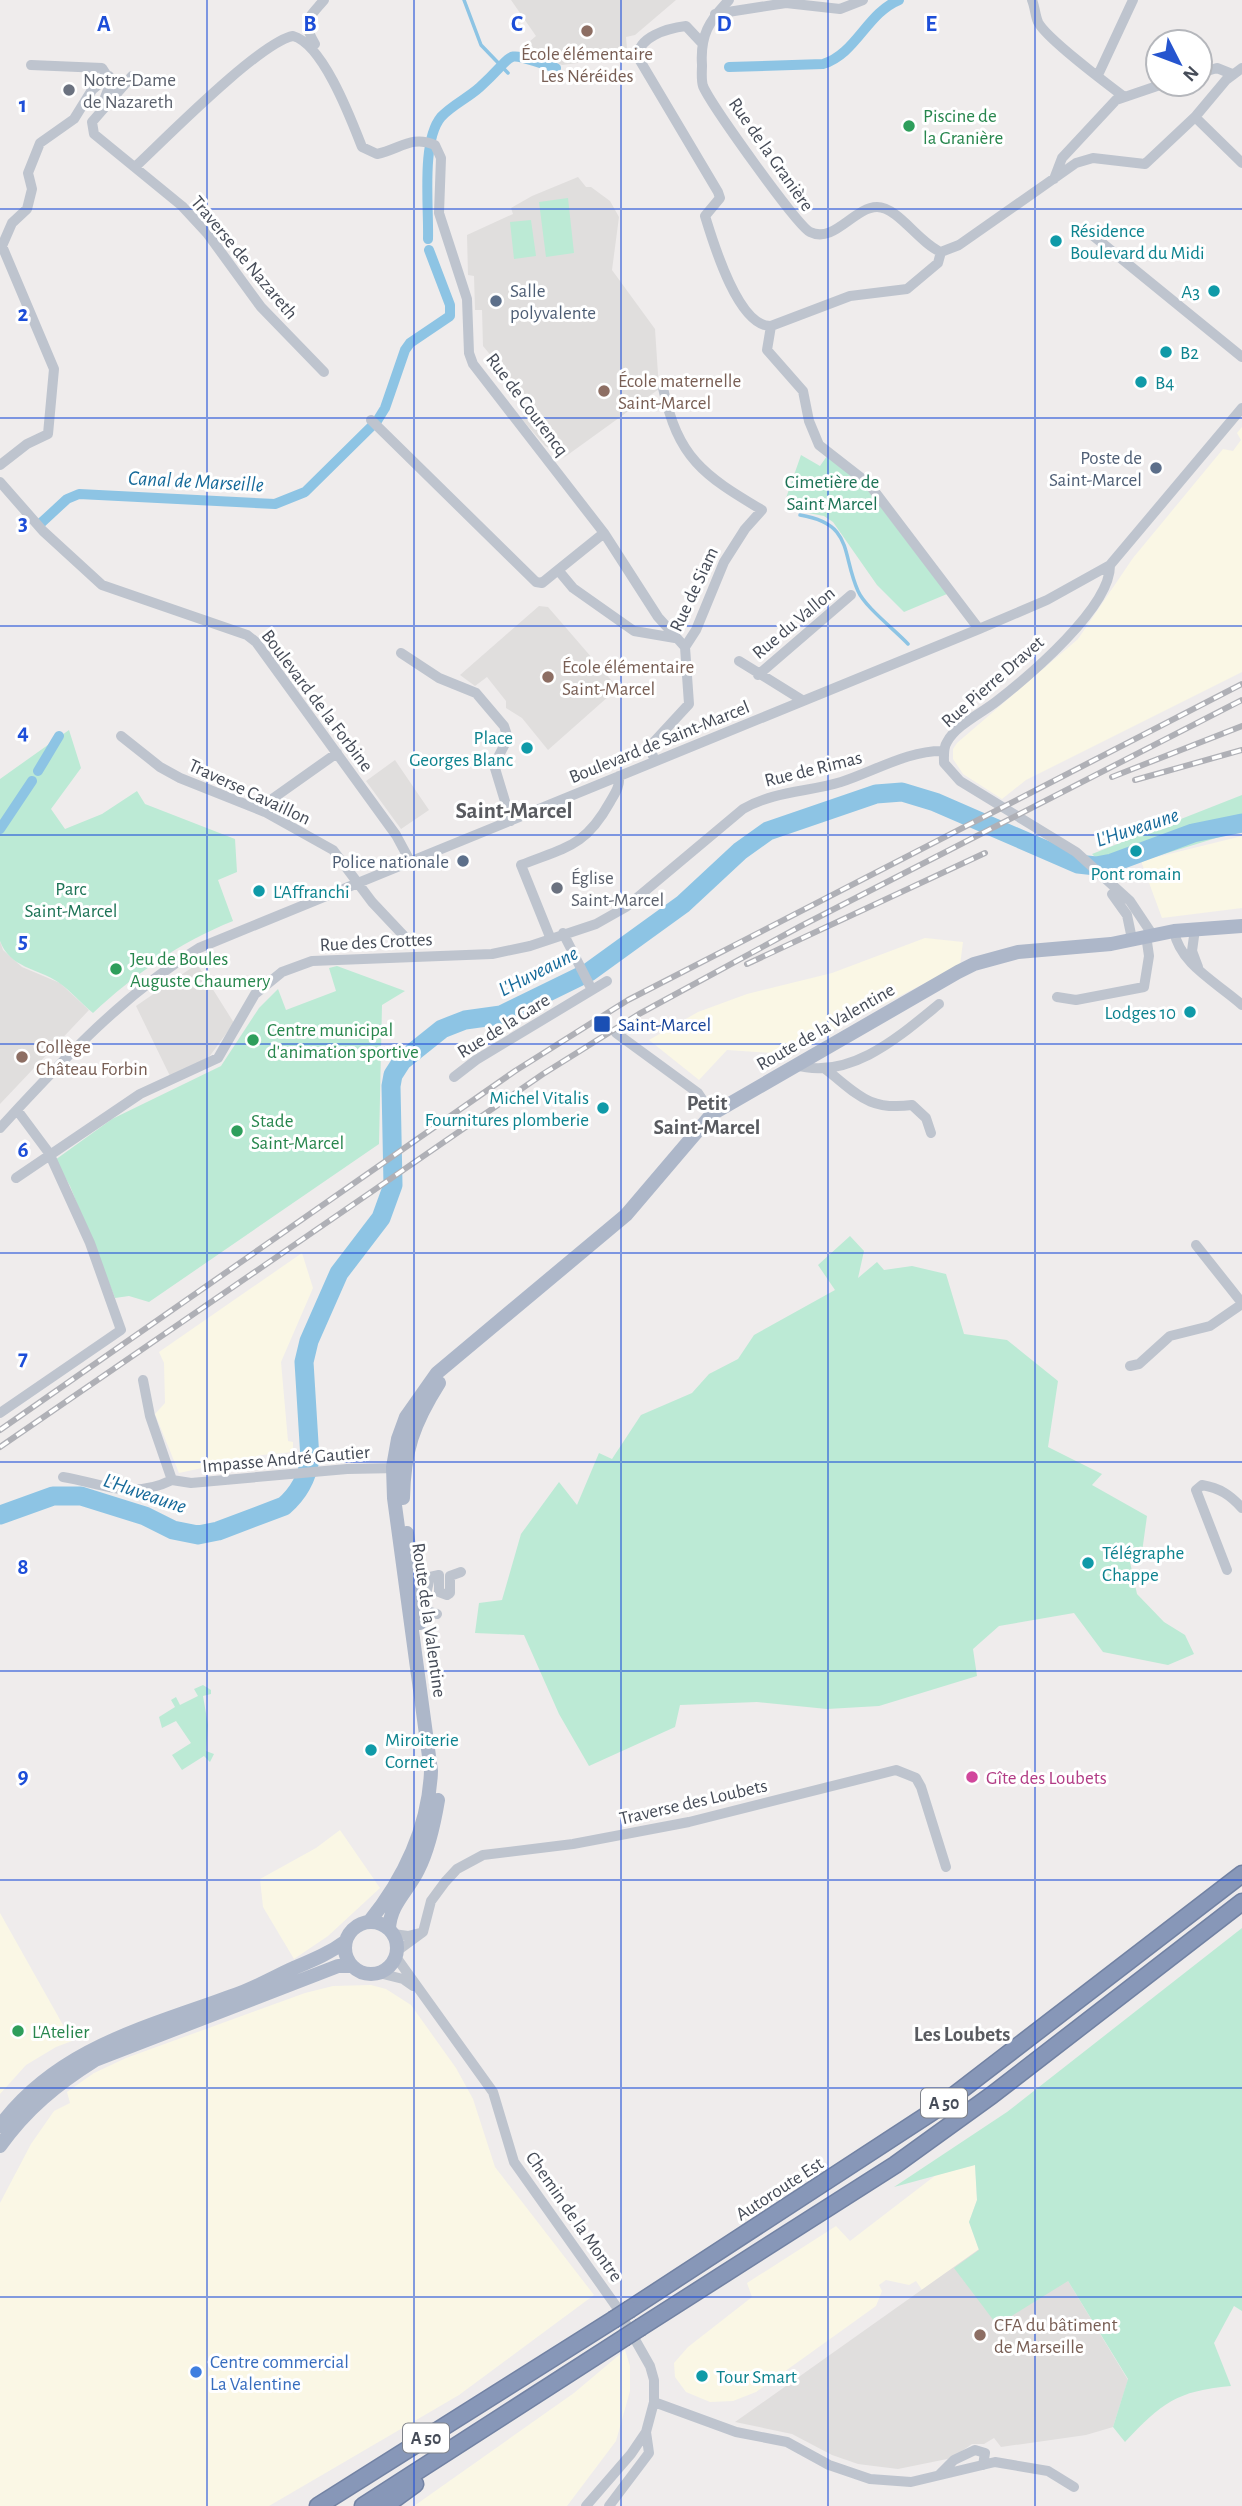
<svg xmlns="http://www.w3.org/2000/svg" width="1242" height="2506" viewBox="0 0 1242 2506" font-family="'Alegreya Sans',sans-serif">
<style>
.commercial{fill:#faf7e5}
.education{fill:#e0dedd}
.green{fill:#bcead5}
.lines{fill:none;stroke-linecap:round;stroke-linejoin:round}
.stream{stroke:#8dc4e4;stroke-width:3.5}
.canal{stroke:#8dc4e4;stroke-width:10}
.river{stroke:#8dc4e4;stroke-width:19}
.highway-casing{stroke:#7282a3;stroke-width:19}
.minor{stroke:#bec4ce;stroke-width:10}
.major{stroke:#adb7c9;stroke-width:14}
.highway{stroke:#8797b8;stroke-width:16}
.rail-casing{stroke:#afb0b6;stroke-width:6}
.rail{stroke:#fff;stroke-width:3.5;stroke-dasharray:10;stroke-linecap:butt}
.highway-bridge-casing{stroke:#7282a3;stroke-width:19;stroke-linecap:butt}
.highway-bridge{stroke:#8797b8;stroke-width:16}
.grid{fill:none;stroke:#1d4ed8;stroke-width:2;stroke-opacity:0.55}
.education-dot{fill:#8d6e63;stroke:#fff;stroke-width:2.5}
.worship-dot{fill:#6b7280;stroke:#fff;stroke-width:2.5}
.leisure-dot{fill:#2e9e5b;stroke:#fff;stroke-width:2.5}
.culture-dot{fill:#0f9aa8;stroke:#fff;stroke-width:2.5}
.service-dot{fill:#5c6f8a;stroke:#fff;stroke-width:2.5}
.transit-dot{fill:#1a4fb4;stroke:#fff;stroke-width:2.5}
.hotel-dot{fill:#d1479c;stroke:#fff;stroke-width:2.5}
.shop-dot{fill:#3f7fe0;stroke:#fff;stroke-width:2.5}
.labels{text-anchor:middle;stroke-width:6;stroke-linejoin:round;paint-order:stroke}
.shield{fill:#fff;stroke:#7e828a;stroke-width:2}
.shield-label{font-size:18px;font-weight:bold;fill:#464c58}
.education-label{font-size:19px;fill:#785e54;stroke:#fff;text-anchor:start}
.worship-label{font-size:19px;fill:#5b616d;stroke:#fff;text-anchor:start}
.leisure-label{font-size:19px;fill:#27864d;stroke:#fff;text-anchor:start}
.street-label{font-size:19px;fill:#464c58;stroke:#fff}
.culture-label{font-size:19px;fill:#0d838f;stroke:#fff;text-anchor:start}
.service-label{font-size:19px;fill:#4e5e75;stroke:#fff;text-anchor:end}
.park-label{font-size:19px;fill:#1d7356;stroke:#fff}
.transit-label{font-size:19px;fill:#164399;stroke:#fff;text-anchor:start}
.hotel-label{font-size:19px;fill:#b23c85;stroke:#fff;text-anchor:start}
.shop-label{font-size:19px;fill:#366cbe;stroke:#fff;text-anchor:start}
.water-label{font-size:21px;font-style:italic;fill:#166a9a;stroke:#fff}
.neighbourhood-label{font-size:21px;font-weight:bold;fill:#595b60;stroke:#fff}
.quarter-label{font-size:23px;font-weight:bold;fill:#595b60;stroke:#fff}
.grid-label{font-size:23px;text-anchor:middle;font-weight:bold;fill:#1d4ed8;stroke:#fff;stroke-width:6;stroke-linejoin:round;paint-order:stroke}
</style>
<rect width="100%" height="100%" fill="#efecec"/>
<!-- commercial -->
<path class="commercial" d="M1242,427V672L1026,780L1002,799L963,774L953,759V749L957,743L1078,639L1133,558L1223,449L1233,451L1241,440L1237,433Z
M1242,836V908L1162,918L1141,861Z
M925,938L963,942L960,965L787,1054L727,1050L699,1080L649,1040L698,1012L747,994L832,973Z
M302,1253L313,1288L281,1362L288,1441L293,1442V1452L262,1455L179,1473L155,1414L165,1403L164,1363L159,1352Z
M340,1830L380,1888L328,1936L294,1959L263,1907L260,1879L316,1848Z
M0,1913L72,2041L56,2047L26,2065L0,2094Z
M371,1985L386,1989L411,2005L456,2068L473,2099L495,2167L594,2295L459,2395L269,2506H0V2203L31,2144L54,2111L70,2103L67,2092L94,2073L126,2058L305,1993L333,1986Z
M975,2165L977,2200L969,2222L979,2250L922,2290L916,2281L909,2285L886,2280L879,2285L882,2291L876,2306L756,2392L733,2401L710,2402L686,2392L675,2377L674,2363L688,2347L752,2297L747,2283L836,2226L850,2241L936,2175Z
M625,2350L630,2366V2391L616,2441L567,2506H414L574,2393Z"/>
<!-- education -->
<path class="education" d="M511,0H676L635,35L626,37L627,48L589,50L578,63L562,65L521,49L536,36Z
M578,177L586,187H591L610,201L619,217L612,270L655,329L659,389L562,459L565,456L545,446L521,418L534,408L483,346L482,310H475L474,276L468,275L467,235L513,214L511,208L532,196Z
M539,606L548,607L618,688L548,750L522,718L506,708V701L487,677L475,686L460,675Z
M395,760L429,810L401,829L366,781Z
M0,941L3,950L22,967L60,983L89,1010L0,1104Z
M197,964L234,1023L209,1057L170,1076L136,1006Z
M1064,2189L1068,2281L1128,2380L1113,2427L1086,2435L1001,2447L994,2438L984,2444H972L952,2458L898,2469L858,2464L832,2455L792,2434L735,2422Z"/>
<!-- green -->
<path class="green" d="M568,198L574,253L546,257L539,202Z
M531,220L536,256L514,259L510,222Z
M801,455L820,466L827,456L864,485L947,594L904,612L877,585L833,522L824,516L787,509L785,501Z
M69,730L81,768L51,809L65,829L102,814L137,791L145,804L235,839L237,872L218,880L233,921C180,942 135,974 93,1013C81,1003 71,991 58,982C37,968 10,968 0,941V779Z
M1242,795V830L1109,871L1092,854Z
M337,966L405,991L382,1005L379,1144L149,1302L129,1296L115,1298L70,1186L55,1160L112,1119L221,1066L259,1008L278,989L286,1010L336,991L329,968Z
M850,1236L864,1251L858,1278L877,1262L884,1270L912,1266L946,1274L964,1334L1007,1340L1058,1381L1048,1447L1102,1474L1092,1485L1147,1516L1142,1552L1130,1562L1137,1594L1164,1622L1185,1635L1194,1654L1168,1665L1103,1652L1074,1613L999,1626L973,1649L977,1676L879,1706L827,1709L757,1702L680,1705L675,1727L589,1766L559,1714L524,1635L475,1633L479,1603L502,1600L521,1534L559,1482L577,1505L599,1453L612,1459L641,1415L692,1393L709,1374L738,1359L754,1335L835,1290L818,1265Z
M203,1685L211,1690V1694L203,1696L208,1725L206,1751L214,1754L210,1762L204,1756L182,1770L172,1755L191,1743L176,1721L162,1728L159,1717L175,1707L171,1700L176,1697L180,1705L198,1696L194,1689Z
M1242,1928V2311L1234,2306L1214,2343L1231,2386C1176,2391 1162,2403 1125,2442L1113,2427L1128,2379L1068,2281L997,2325L954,2268L979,2250L969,2222L977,2200L975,2165L894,2187L1007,2112Z"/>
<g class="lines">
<!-- stream -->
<path class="stream" d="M464,0L481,45L508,73
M800,515C854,524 841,553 858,591C865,607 895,630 908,644"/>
<!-- canal -->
<path class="canal" d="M729,67L823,64C856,54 867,13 899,0
M428,239C429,207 421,141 441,117C452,105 468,98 480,87C522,49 498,51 556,68
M41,523L67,499L79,494L275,504L305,492L377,421L385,408L405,350L410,343L450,316V305L429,250
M38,771L59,736
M0,829L32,781"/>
<!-- river -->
<path class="river" d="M0,1515L53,1496H81L145,1516L173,1530L198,1535L218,1531L284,1506C299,1493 307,1478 310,1459L304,1362L309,1341L339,1273L381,1218L393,1185L391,1086L393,1075L402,1061L442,1029L465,1020L501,1015L589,972L683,904L740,851L768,831L876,794L902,792L935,802L1078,864L1096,866L1112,863L1193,833L1242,823"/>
<defs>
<path id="highway" d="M630,2309L935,2110L1242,1874
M641,2327L895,2165L992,2095L1242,1902
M318,2506L613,2320
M363,2506L624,2338
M385,2506L415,2484"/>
</defs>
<!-- highway casing -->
<use href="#highway" class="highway-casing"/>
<!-- minor -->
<path class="minor" d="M729,0C709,21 700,35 702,65C702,71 701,80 703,86C710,103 797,226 810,232C834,244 854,207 877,207C898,207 919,243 941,252L959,245L1076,163L1093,158L1145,164L1195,117L1226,80L1242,68
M1032,0C1035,7 1035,15 1038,22C1045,37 1107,84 1123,96
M715,14L786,3L840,9L863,0
M701,42L686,26C669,28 635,37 639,59L718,192L720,198L705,216C713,242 738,327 771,326L850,296L907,289L938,263L941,252
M315,44C301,21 308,19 324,0
M31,65L102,68L111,82L104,100L105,105
M1200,73L1217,68L1232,74
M1098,75L1133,0
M132,76L92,122L94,134L182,206L207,233L261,307L324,372
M1195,117L1242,163
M135,167C164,140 260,42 293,36C323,44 351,119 362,147L377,154C400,149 412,135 435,145L441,158L439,213L467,299L469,353L473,364L604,533L658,617L685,647
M1054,179L1062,158L1116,100L1163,84
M1091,234L1242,357
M771,326L767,350L803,391L809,421L819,445L869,484L979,629
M371,420L536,582L542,583L558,570
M0,465L27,444L48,434L54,369L2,246L12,223L27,209L32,189L28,173L40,143L74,119L92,90L109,76
M0,482L43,531L102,585L247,635L256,642L396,835L410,861
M604,533L558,570L573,588L634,631L675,638
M1110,565C1111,607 1029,676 997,701C982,713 956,725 947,742C943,748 944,756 944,763L960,781L1076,852L1130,901L1152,934
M401,653L439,678L476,693L504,726L508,738L494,765L511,821
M739,661L802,700
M758,675L851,595
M121,736L160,767L180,778L265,812L333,850L372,902L404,936
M655,761L651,751L653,743L689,704L685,647L696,630L724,562L745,529L762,510C703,475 678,458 663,388
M258,809L337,753
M1112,894L1127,915L1132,939
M1195,929L1192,951L1198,967
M1174,931C1180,965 1218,983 1242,1005
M563,933L592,990
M550,937L521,865C566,847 585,847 610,802C615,793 620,787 619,776
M1057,997L1076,1000L1144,987L1149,956L1146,935
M616,1033L698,1093L712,1114
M795,1065C850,1081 900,1036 939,1004
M824,1068C857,1093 867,1111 912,1105L926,1118L931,1133
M454,1077L476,1060L607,981
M0,1128C62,1061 121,996 199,948L979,629L1047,600L1110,565L1242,408
M16,1178L140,1094L218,1058L255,994L282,972L312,961L492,954L530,946L596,924L626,907L743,809C774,791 808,792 841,782C875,771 909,750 944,751
M1196,1245L1242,1303
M1130,1366L1139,1364L1170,1336L1210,1326L1242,1304
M143,1380L150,1416L172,1480
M0,1413L121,1330L90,1243L49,1153L17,1110
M63,1477C105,1484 131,1500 172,1480
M172,1480L191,1483L347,1469L399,1468
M1227,1570L1196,1490L1202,1485C1220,1488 1230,1495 1242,1508
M437,1614L418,1608L425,1598L430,1577L439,1575V1592L447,1595L450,1593V1576L461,1572
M393,1934L408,1936L420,1933
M397,1951L423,1932L431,1901L445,1882L457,1869L483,1855L573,1844L689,1822L896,1770L916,1778L921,1787L946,1867
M396,1957L493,2092L514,2162L616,2306L650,2366L654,2380V2402L646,2432L631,2454L586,2506
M379,1973L403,1979L413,1986
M654,2402L736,2432L787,2442L829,2465L870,2479L911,2482L995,2462L1048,2471L1074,2487
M940,2474L954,2460L975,2450L985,2453L983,2465
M609,2506L649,2453L646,2432"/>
<!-- major -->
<path class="major" d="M403,1498C404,1451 413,1424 439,1383
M407,1533L420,1623
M345 1948a26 26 0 1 1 52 0a26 26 0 1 1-52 0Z
M369,1922C404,1879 429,1826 431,1771L394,1498L393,1467L398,1439L406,1417L437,1373L626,1215L712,1114L958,972L974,964L1018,952L1111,944L1174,931L1242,926
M389,1929C390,1904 408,1891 418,1870C429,1848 434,1824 438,1800
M0,2126C59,2046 152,2026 240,1993C259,1986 276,1976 294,1968C313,1960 330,1953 346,1941
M0,2146C26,2109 57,2084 95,2060L338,1966H352"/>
<!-- highway -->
<use href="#highway" class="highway"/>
<defs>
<path id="rail" d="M1112,777L1242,726
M1135,780L1242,750
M747,964L985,853
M0,1430L515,1071L628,1000L1242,684
M0,1447L543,1074L639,1014L801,926L1242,700"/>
</defs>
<!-- rail casing -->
<use href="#rail" class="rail-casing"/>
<!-- rail -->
<use href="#rail" class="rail"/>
<defs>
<path id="highway-bridge" d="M613,2320L630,2309
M624,2338L641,2327"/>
</defs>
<!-- highway-bridge casing -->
<use href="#highway-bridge" class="highway-bridge-casing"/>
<!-- highway-bridge -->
<use href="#highway-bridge" class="highway-bridge"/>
</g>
<!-- grid -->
<path class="grid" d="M207,0V2506M414,0V2506M621,0V2506M828,0V2506M1035,0V2506M0,209H1242M0,418H1242M0,626H1242M0,835H1242M0,1044H1242M0,1253H1242M0,1462H1242M0,1671H1242M0,1880H1242M0,2088H1242M0,2297H1242"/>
<!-- markers -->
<g class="education-dot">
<circle cx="587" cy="31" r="7"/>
<circle cx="604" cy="391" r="7"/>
<circle cx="548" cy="677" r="7"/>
<circle cx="22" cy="1057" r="7"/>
<circle cx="980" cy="2335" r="7"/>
</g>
<g class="worship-dot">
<circle cx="69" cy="90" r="7"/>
<circle cx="557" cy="888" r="7"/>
</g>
<g class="leisure-dot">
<circle cx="909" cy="126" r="7"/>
<circle cx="116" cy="969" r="7"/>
<circle cx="253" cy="1040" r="7"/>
<circle cx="237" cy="1131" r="7"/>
<circle cx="18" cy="2031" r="7"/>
</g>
<g class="culture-dot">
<circle cx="1056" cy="241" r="7"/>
<circle cx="1214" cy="291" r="7"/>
<circle cx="1166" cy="352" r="7"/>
<circle cx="1141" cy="382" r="7"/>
<circle cx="527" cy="748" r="7"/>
<circle cx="1136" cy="851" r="7"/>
<circle cx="259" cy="891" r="7"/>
<circle cx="1190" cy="1012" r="7"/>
<circle cx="603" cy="1108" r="7"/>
<circle cx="1088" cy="1563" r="7"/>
<circle cx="371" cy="1750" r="7"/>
<circle cx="702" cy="2376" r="7"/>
</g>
<g class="service-dot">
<circle cx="496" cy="301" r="7"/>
<circle cx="1156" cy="468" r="7"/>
<circle cx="463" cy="861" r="7"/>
</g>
<rect class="transit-dot" x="593" y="1015" width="18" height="18" rx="3.5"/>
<circle class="hotel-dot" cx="972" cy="1777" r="7"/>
<circle class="shop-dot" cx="196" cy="2372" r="7"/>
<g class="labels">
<!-- shield labels -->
<g class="shield">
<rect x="921" y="2088.5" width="46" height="29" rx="5"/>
<rect x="403" y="2423.5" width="46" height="29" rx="5"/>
</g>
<g class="shield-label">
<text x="944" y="2109">A 50</text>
<text x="426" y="2444">A 50</text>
</g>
<!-- education labels -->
<g class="education-label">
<text x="587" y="60" text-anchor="middle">École élémentaire<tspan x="587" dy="22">Les Néréides</tspan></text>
<text x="618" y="387">École maternelle<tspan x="618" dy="22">Saint-Marcel</tspan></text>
<text x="562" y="673">École élémentaire<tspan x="562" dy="22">Saint-Marcel</tspan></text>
<text x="36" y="1053">Collège<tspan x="36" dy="22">Château Forbin</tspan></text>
<text x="994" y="2331">CFA du bâtiment<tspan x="994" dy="22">de Marseille</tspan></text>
</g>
<!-- worship labels -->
<g class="worship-label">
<text x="83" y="86">Notre-Dame<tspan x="83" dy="22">de Nazareth</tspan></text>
<text x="571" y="884">Église<tspan x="571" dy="22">Saint-Marcel</tspan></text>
</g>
<!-- leisure labels -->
<g class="leisure-label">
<text x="923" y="122">Piscine de<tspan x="923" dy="22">la Granière</tspan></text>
<text x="130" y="965">Jeu de Boules<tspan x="130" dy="22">Auguste Chaumery</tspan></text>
<text x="267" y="1036">Centre municipal<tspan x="267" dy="22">d'animation sportive</tspan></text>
<text x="251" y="1127">Stade<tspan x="251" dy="22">Saint-Marcel</tspan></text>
<text x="32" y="2038">L'Atelier</text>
</g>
<!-- street labels -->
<g class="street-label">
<text transform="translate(772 154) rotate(55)" y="7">Rue de la Granière</text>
<text transform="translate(245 257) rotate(50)" y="7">Traverse de Nazareth</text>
<text transform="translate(528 404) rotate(53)" y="7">Rue de Courencq</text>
<text transform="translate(693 589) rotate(-65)" y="7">Rue de Siam</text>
<text transform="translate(793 622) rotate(-40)" y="7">Rue du Vallon</text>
<text transform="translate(992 681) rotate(-41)" y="7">Rue Pierre Dravet</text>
<text transform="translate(318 700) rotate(53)" y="7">Boulevard de la Forbine</text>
<text transform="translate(659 741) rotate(-22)" y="7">Boulevard de Saint-Marcel</text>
<text transform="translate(813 768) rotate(-14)" y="7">Rue de Rimas</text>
<text transform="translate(250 791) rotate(25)" y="7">Traverse Cavaillon</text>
<text transform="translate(376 941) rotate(-3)" y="7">Rue des Crottes</text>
<text transform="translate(503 1025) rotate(-32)" y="7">Rue de la Gare</text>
<text transform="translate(825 1026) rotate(-30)" y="7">Route de la Valentine</text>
<text transform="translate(286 1458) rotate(-5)" y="7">Impasse André Gautier</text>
<text transform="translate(430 1620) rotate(82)" y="7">Route de la Valentine</text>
<text transform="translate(693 1801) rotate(-13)" y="7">Traverse des Loubets</text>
<text transform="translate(779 2188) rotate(-33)" y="7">Autoroute Est</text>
<text transform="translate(575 2216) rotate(55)" y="7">Chemin de la Montre</text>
</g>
<!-- culture labels -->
<g class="culture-label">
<text x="1070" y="237">Résidence<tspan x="1070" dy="22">Boulevard du Midi</tspan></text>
<text x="1200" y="298" text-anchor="end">A3</text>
<text x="1180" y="359">B2</text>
<text x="1155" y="389">B4</text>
<text x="513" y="744" text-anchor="end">Place<tspan x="513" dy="22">Georges Blanc</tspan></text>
<text x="1136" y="880" text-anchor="middle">Pont romain</text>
<text x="273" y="898">L'Affranchi</text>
<text x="1176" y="1019" text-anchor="end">Lodges 10</text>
<text x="589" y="1104" text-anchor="end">Michel Vitalis<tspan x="589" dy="22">Fournitures plomberie</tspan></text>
<text x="1102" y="1559">Télégraphe<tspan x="1102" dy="22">Chappe</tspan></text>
<text x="385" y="1746">Miroiterie<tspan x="385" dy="22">Cornet</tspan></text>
<text x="716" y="2383">Tour Smart</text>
</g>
<!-- service labels -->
<g class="service-label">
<text x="510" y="297" text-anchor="start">Salle<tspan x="510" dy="22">polyvalente</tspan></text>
<text x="1142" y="464">Poste de<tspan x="1142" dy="22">Saint-Marcel</tspan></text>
<text x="449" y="868">Police nationale</text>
</g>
<!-- park labels -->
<g class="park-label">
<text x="832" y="488">Cimetière de<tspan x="832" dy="22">Saint Marcel</tspan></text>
<text x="71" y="895">Parc<tspan x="71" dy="22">Saint-Marcel</tspan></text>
</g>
<!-- transit labels -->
<g class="transit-label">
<text x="618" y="1031">Saint-Marcel</text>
</g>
<!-- hotel labels -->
<g class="hotel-label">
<text x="986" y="1784">Gîte des Loubets</text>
</g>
<!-- shop labels -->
<g class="shop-label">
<text x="210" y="2368">Centre commercial<tspan x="210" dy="22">La Valentine</tspan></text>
</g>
<!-- water labels -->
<g class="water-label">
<text transform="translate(196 481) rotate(3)" y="7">Canal de Marseille</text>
<text transform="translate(1137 827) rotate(-18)" y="7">L'Huveaune</text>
<text transform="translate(538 971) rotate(-27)" y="7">L'Huveaune</text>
<text transform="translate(145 1493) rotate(19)" y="7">L'Huveaune</text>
</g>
<!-- neighbourhood labels -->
<g class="neighbourhood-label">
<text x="707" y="1110">Petit<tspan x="707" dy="24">Saint-Marcel</tspan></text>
<text x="962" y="2041">Les Loubets</text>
</g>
<!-- quarter labels -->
<g class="quarter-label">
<text x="514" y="818">Saint-Marcel</text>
</g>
</g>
<g class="grid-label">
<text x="104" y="31">A</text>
<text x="310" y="31">B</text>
<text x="517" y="31">C</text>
<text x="724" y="31">D</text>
<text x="931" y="31">E</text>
<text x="23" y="112">1</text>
<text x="23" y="321">2</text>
<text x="23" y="530">3</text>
<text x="23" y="739">4</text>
<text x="23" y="948">5</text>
<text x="23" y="1157">6</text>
<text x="23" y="1365">7</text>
<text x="23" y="1574">8</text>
<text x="23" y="1783">9</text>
</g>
<!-- north arrow -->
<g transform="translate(1179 63) rotate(132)"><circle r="33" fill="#ffffff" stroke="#b5b7bc" stroke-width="2"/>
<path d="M0-5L12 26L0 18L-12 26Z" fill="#2655cf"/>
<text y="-10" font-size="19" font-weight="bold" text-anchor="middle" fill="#464c58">N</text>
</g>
</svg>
